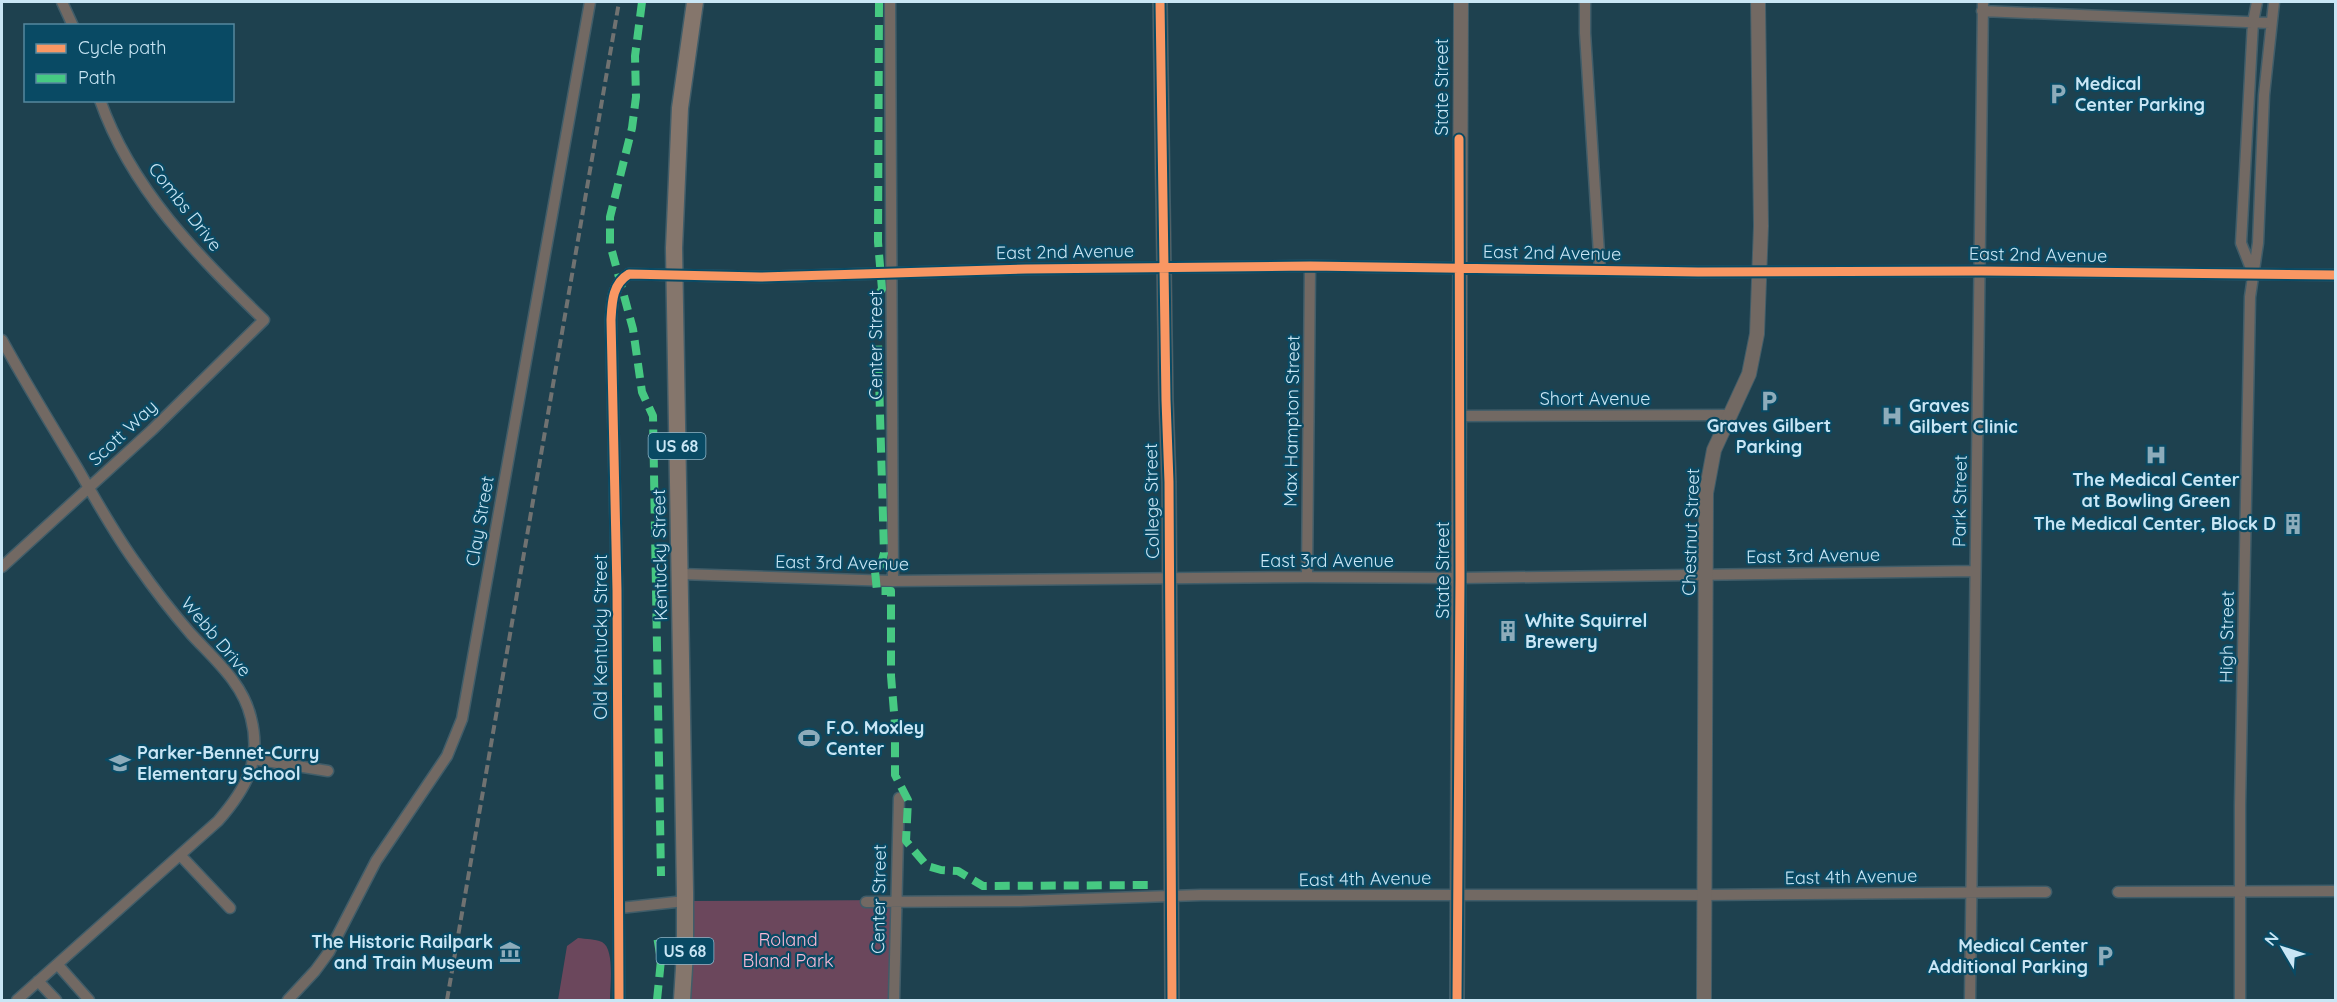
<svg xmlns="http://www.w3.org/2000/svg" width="2337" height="1002" viewBox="0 0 2337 1002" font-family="Quicksand,sans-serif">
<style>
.green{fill:#6b475c}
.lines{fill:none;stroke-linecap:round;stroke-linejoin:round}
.minor-casing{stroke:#415d69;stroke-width:13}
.tertiary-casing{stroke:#415d69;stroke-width:16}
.primary-casing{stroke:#415d69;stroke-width:19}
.minor{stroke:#726963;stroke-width:10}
.tertiary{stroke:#726963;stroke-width:14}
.primary{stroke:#85766c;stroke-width:16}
.rail{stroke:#707271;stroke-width:4;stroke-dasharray:9 4.5;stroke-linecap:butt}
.quiet{stroke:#46c982;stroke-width:8;stroke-dasharray:15 8;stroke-linecap:butt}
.cycleway-casing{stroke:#094a64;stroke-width:13}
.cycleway{stroke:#f99763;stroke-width:9}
.labels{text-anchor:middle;stroke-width:4.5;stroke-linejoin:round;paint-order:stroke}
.shield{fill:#094a64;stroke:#8fb7ca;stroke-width:1.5}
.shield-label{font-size:16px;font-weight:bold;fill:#c9e6f5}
.poi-label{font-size:18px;font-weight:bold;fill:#c9e6f5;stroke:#094a64;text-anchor:start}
.street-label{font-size:18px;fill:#c9e6f5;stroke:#094a64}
.park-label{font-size:18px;fill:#fabad6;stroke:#094a64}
</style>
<rect width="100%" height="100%" fill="#1e414f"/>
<!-- green -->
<path class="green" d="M896,900L894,1000H681L685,901Z
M578,938C586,939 595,939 602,942C615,949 610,986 610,1000H558L567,946Z"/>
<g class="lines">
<defs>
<path id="minor" d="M62,2L73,26
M890,2L893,581
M1585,2V33L1600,270
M1982,11L2270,23
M2252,271L2241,243L2253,22L2257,2
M2,340C26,384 52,426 78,469C97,502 115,535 138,566C154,589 172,612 191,634C214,659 243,683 251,718C262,761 246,789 218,821L17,1000
M1460,416L1730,415
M2,567L152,430L264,320C198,256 131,189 100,100
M680,574L893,581L1307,577L1460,578L1975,571
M1307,577L1310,266
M253,759L328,771
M181,856L230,908
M2118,892L2336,891
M866,902L1020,901L1201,895H1706L2046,892
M620,908L685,901
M58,965L89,1000
M38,981L56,1000
M288,1000L315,971L329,952L376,861L447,756L462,719L590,2
M619,1000L617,590L611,320C612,303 612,284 629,274L760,277L1026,269L1310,266L1698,272L1981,271L2336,275
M894,1000L899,798
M1970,1000L1983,2
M2240,1000V805L2250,297L2258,243L2264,95L2274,2"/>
<path id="tertiary" d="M1160,2L1166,400L1169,482L1172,1000
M1457,1000L1461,2
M1704,1000L1706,493L1714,450L1749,374L1757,334L1761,226L1758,2"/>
<path id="primary" d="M682,1000L685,952V892L674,248L680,108L695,2"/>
</defs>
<!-- minor casing -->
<use href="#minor" class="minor-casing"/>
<!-- tertiary casing -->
<use href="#tertiary" class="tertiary-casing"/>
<!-- primary casing -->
<use href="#primary" class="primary-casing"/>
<!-- minor -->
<use href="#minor" class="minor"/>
<!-- tertiary -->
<use href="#tertiary" class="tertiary"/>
<!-- primary -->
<use href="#primary" class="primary"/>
<!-- rail -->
<path class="rail" d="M447,1000L619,2"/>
<!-- quiet -->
<path class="quiet" d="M642,2L635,56L636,97L632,128L610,217V244L633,329L642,392L653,416L661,876
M879,2L878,242L882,289L878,295L877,308L884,553L881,565L875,571L877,591H891V676L895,724V775L908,800L906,841L927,866L941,870L958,871L983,886L1153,885
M657,1000L661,960L657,936L660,935"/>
<defs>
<path id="cycleway" d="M1160,2L1166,400L1169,482L1172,1000
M619,1000L617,590L611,320C612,303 612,284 629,274L760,277L1026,269L1310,266L1698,272L1981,271L2336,275
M1457,1000L1460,578L1459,139"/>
</defs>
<!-- cycleway casing -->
<use href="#cycleway" class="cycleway-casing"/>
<!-- cycleway -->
<use href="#cycleway" class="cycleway"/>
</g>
<!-- icons -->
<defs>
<symbol id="parking-bare" viewBox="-9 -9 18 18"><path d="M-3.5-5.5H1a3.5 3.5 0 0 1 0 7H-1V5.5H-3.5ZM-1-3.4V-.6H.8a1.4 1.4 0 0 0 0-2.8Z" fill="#8dacbb" stroke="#094a64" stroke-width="2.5" paint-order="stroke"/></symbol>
<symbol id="hospital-bare" viewBox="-9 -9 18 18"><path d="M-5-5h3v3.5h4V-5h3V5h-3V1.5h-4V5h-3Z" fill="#8dacbb" stroke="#094a64" stroke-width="2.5" paint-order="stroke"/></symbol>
<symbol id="building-bare" viewBox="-9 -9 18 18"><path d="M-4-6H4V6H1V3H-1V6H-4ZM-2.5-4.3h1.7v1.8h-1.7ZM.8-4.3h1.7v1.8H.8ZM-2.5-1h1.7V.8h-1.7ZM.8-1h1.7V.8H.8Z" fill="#8dacbb" stroke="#094a64" stroke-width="2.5" paint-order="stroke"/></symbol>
<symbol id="stadium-bare" viewBox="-9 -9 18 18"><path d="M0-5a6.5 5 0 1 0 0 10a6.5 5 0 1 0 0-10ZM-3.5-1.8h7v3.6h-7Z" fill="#8dacbb" stroke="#094a64" stroke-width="2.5" paint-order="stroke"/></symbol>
<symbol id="school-bare" viewBox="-9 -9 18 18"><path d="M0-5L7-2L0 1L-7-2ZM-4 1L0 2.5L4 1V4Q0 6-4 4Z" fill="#8dacbb" stroke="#094a64" stroke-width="2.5" paint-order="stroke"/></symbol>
<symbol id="museum-bare" viewBox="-9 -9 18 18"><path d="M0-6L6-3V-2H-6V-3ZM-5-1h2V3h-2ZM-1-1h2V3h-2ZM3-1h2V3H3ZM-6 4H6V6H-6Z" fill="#8dacbb" stroke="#094a64" stroke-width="2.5" paint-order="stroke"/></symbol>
</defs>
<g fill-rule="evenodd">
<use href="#parking-bare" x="2043" y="79" width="30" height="30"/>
<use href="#parking-bare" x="1754" y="386" width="30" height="30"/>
<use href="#hospital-bare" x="1877" y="401" width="30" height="30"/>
<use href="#hospital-bare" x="2141" y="440" width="30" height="30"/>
<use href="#building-bare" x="2278" y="509" width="30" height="30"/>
<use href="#building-bare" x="1493" y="616" width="30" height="30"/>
<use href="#stadium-bare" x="794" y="723" width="30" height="30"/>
<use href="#school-bare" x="105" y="748" width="30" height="30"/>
<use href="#museum-bare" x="495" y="937" width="30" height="30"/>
<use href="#parking-bare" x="2090" y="941" width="30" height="30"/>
</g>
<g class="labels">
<!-- shield labels -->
<g class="shield">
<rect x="648.5" y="433" width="57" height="26" rx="4.5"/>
<rect x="656.5" y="938" width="57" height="26" rx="4.5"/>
</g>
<g class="shield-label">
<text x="677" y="452">US 68</text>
<text x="685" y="957">US 68</text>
</g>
<!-- poi labels -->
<g class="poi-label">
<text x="2075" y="90">Medical<tspan x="2075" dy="21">Center Parking</tspan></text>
<text x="1909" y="412">Graves<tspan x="1909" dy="21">Gilbert Clinic</tspan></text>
<text x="1769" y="432" text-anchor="middle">Graves Gilbert<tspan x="1769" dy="21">Parking</tspan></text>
<text x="2156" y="486" text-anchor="middle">The Medical Center<tspan x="2156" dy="21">at Bowling Green</tspan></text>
<text x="2276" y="530" text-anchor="end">The Medical Center, Block D</text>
<text x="1525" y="627">White Squirrel<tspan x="1525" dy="21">Brewery</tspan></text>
<text x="826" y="734">F.O. Moxley<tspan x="826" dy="21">Center</tspan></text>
<text x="137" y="759">Parker-Bennet-Curry<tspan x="137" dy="21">Elementary School</tspan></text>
<text x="493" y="948" text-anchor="end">The Historic Railpark<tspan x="493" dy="21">and Train Museum</tspan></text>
<text x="2088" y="952" text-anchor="end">Medical Center<tspan x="2088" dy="21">Additional Parking</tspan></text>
</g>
<!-- street labels -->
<g class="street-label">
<text transform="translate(1442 87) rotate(-90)" y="6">State Street</text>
<text transform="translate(185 207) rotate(52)" y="6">Combs Drive</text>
<text transform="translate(1065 252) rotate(-1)" y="6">East 2nd Avenue</text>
<text transform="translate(1552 253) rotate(1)" y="6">East 2nd Avenue</text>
<text transform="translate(2038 255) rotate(1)" y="6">East 2nd Avenue</text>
<text transform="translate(876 345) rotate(-90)" y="6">Center Street</text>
<text x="1595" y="405">Short Avenue</text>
<text transform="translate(1292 421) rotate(-89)" y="6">Max Hampton Street</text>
<text transform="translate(123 433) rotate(-43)" y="6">Scott Way</text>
<text transform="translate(1152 501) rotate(-91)" y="6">College Street</text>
<text transform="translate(1960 501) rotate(-89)" y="6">Park Street</text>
<text transform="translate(480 521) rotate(-80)" y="6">Clay Street</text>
<text transform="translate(1691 532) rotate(-88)" y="6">Chestnut Street</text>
<text transform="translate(660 555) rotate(-91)" y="6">Kentucky Street</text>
<text transform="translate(1813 556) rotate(-1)" y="6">East 3rd Avenue</text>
<text x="1327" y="567">East 3rd Avenue</text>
<text transform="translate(842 563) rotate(1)" y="6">East 3rd Avenue</text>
<text transform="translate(1443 570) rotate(-90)" y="6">State Street</text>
<text transform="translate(216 637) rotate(50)" y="6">Webb Drive</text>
<text transform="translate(601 637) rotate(-90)" y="6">Old Kentucky Street</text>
<text transform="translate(2227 637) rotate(-89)" y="6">High Street</text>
<text transform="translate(1851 877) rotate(-1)" y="6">East 4th Avenue</text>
<text transform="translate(1365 879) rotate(-1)" y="6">East 4th Avenue</text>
<text transform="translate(879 899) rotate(-89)" y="6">Center Street</text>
</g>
<!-- park labels -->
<g class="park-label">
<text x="788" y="946">Roland<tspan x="788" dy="21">Bland Park</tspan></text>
</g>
</g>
<!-- border -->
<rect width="2337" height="1002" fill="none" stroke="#c9e6f5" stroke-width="6"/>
<!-- legend -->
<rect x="24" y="24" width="210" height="78" fill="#094a64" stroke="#56889e" stroke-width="1.5"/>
<rect x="36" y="44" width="30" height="9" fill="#f99763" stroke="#56889e" stroke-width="1.5"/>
<text x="78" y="54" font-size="18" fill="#c9e6f5">Cycle path</text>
<rect x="36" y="74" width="30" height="9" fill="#46c982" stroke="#56889e" stroke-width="1.5"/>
<text x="78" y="84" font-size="18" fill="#c9e6f5">Path</text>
<!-- north arrow -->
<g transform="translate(2283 948) rotate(309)" stroke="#094a64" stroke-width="4.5" paint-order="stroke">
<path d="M0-4.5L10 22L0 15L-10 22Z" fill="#c9e6f5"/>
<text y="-9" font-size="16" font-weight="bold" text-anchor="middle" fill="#c9e6f5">N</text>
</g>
</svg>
